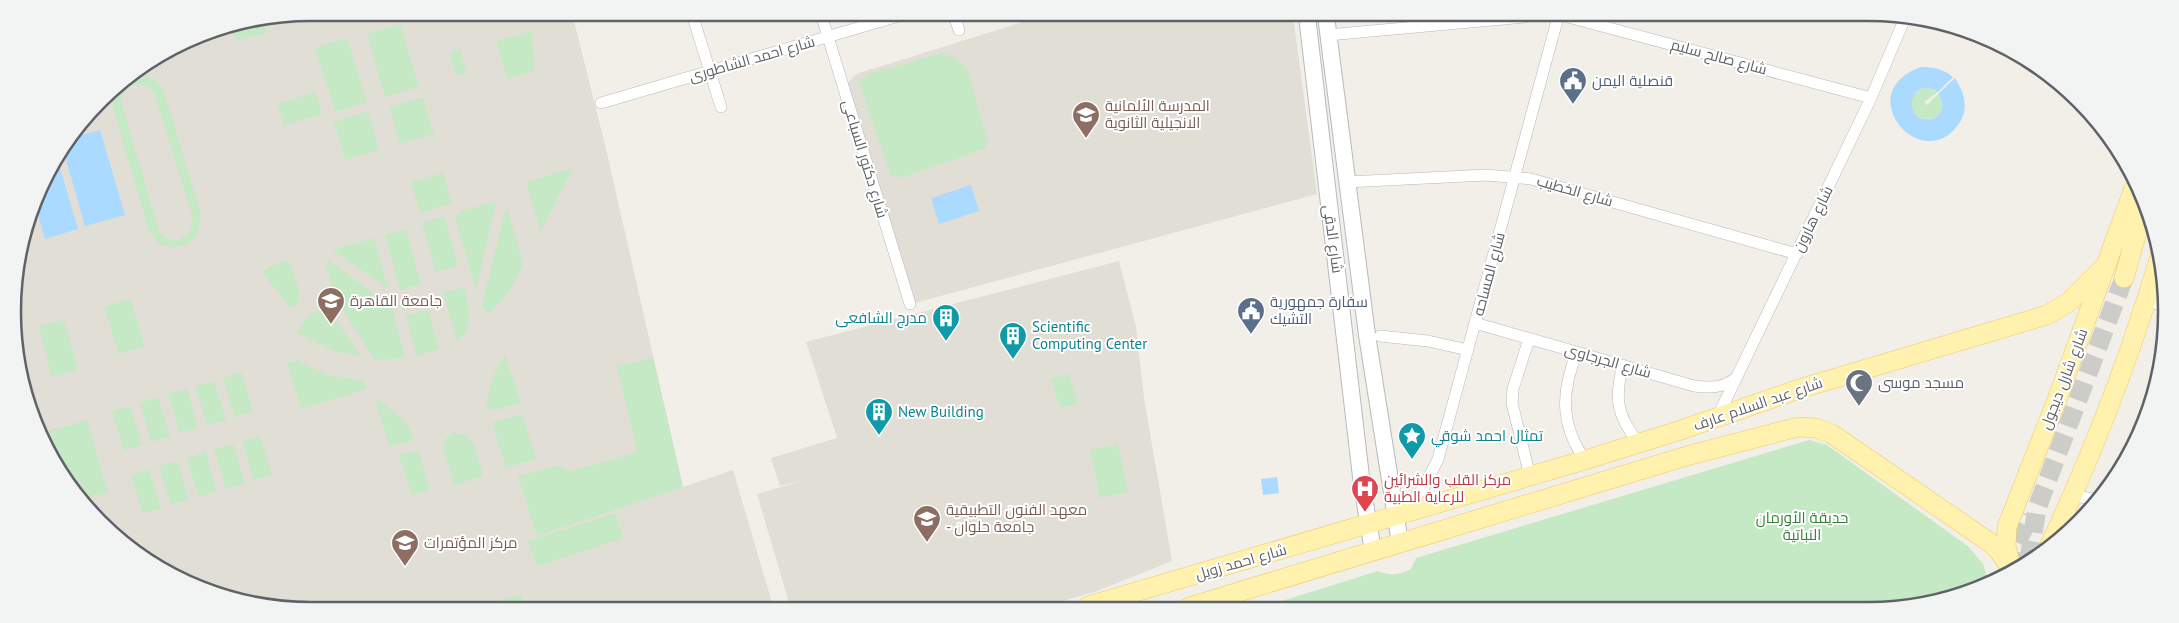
<svg xmlns="http://www.w3.org/2000/svg" width="2179" height="623" viewBox="0 0 2179 623" font-family="'PT Sans',Cairo,sans-serif">
<style>
.education{fill:#e1ded6}
.green{fill:#c5e8c5;fill-rule:evenodd}
.water{fill:#aadaff}
.lines{fill:none;stroke-linecap:round;stroke-linejoin:round}
.primary-tunnel{stroke:#ccccc8;stroke-width:19;stroke-dasharray:19 9;stroke-linecap:butt}
.minor-casing{stroke:#b5b8bc;stroke-width:12}
.secondary-casing{stroke:#b6babf;stroke-width:18}
.primary-casing{stroke:#f2c960;stroke-width:20}
.minor{stroke:#fff;stroke-width:11}
.secondary{stroke:#fff;stroke-width:16}
.primary{stroke:#fff2af;stroke-width:19}
.labels{text-anchor:middle;stroke-width:4;stroke-linejoin:round;paint-order:stroke}
.street-label{font-size:15px;fill:#5f6368;stroke:#fff}
.service-label{font-size:15px;fill:#4e5e75;stroke:#fff;text-anchor:start}
.education-label{font-size:15px;fill:#785e54;stroke:#fff;text-anchor:start}
.culture-label{font-size:15px;fill:#0d838f;stroke:#fff;text-anchor:start}
.worship-label{font-size:15px;fill:#5b616d;stroke:#fff;text-anchor:start}
.health-label{font-size:15px;fill:#be3a42;stroke:#fff;text-anchor:start}
.park-label{font-size:15px;fill:#348238;stroke:#fff}
.rim{fill:none;stroke:#5f6368;stroke-width:2.5}
</style>
<rect width="100%" height="100%" fill="#f1efe8"/>
<!-- education -->
<path class="education" d="M312,13H572L606,149L683,487L733,470L773,606L253,605L146,560L74,493L23,389L13,292L43,179L114,87L197,35Z
M1045,15L1293,16L1317,194L915,303L846,85L856,74Z
M1119,261L1136,327L1144,398L1172,561L1097,591L1046,606H790L757,494L805,480L780,486L771,458L837,438L806,342Z"/>
<!-- green -->
<path class="green" d="M263,22L266,33L237,41L233,28Z
M400,24L419,87L385,97L367,34Z
M532,31L534,71L507,79L496,41Z
M347,38L367,102L335,112L315,48Z
M460,50L467,72L456,76L449,53Z
M941,53L956,58L967,68L988,142L984,149L904,177L891,176L859,82L869,74Z
M135,75L148,76L163,88L200,212C206,246 165,262 149,231L113,108C112,92 119,80 135,75ZM139,84L149,87L155,95L193,219L189,233L176,241L166,238L159,231L122,105C121,94 127,86 139,84Z
M1923,88H1928L1938,92L1924,102L1927,105L1939,93C1956,120 1911,130 1911,103C1911,96 1917,91 1923,88Z
M315,92L322,114L284,126L277,104Z
M423,97L434,134L400,144L389,107Z
M368,111L379,150L345,160L334,122Z
M573,168L541,231L526,182Z
M443,173L452,203L420,213L411,182Z
M496,202L477,286L475,287L455,217L461,211Z
M508,210L523,263C516,282 506,297 492,311L486,312L482,305L505,211Z
M444,216L458,266L436,272L422,223Z
M406,230L421,284L400,290L385,235Z
M374,238L388,288L332,250Z
M288,260C292,273 307,297 294,307L289,306L263,273L266,268Z
M329,261L392,306L405,358L375,360L336,300L326,264Z
M464,287C468,301 475,334 457,340L443,293Z
M130,299L145,346L119,354L104,307Z
M327,307L361,356L337,352L296,333L309,315Z
M428,310L439,349L417,356L406,316Z
M64,320L78,370L52,377L39,326Z
M505,354L521,403L492,411L487,406C487,387 496,370 505,354Z
M653,358L683,487L537,536L518,476L559,465L573,471L637,452L617,366Z
M296,360L328,375L364,381L367,389L301,409L287,363Z
M241,372L253,411L235,417L223,378Z
M1069,374L1078,403L1061,408L1050,379Z
M214,381L226,420L207,425L195,386Z
M187,389L198,428L180,433L168,394Z
M158,397L170,437L151,442L140,403Z
M379,400L407,423L414,440L390,446L375,401Z
M130,406L142,445L124,451L112,411Z
M522,414L536,459L506,468L492,423Z
M87,420L108,493L82,500C63,483 55,454 48,431Z
M453,433C476,430 478,460 483,476L454,485L443,446L446,438Z
M260,436L272,475L254,480L242,441Z
M1809,440L1827,445L1969,547L1983,564L1989,583L1906,608L1263,607L1378,571C1391,576 1399,575 1411,569L1416,558Z
M233,444L245,483L226,489L214,449Z
M1118,444L1128,492L1100,498L1090,450Z
M418,450L430,490L412,495L399,455Z
M206,452L217,491L199,497L187,458Z
M177,461L189,500L171,505L159,466Z
M149,469L161,508L143,514L131,475Z
M615,513L623,538L537,566L528,541Z
M521,594L524,605H490L489,603Z"/>
<!-- water -->
<path class="water" d="M1921,67C1934,67 1943,69 1953,77L1938,92C1909,74 1901,123 1930,119C1937,118 1941,113 1943,106L1939,93L1955,78C1964,92 1969,107 1960,122C1924,179 1848,93 1921,67Z
M100,130L125,215L85,226L64,153L75,137Z
M58,161L78,229L45,239L36,208L43,179Z
M971,185L979,211L939,224L931,198Z
M1277,477L1279,493L1263,495L1261,479Z"/>
<g class="lines">
<!-- primary-tunnel -->
<path class="primary-tunnel" d="M2029,560L2037,508L2124,278
M2009,569L2016,544L2030,516"/>
<defs>
<path id="minor" d="M692,14L721,107
M821,14L910,304
M954,15L959,30
M1568,17L1871,98
M1328,35L1525,17
M601,103L902,15
M1347,182L1486,175L1531,179L1797,254
M2147,301L2161,305
M1475,323L1694,386C1710,388 1725,388 1737,377
M1380,336L1428,341L1468,350
M1529,339L1513,389L1512,403L1530,476
M1577,352C1561,392 1560,424 1585,460
M1623,365C1614,398 1617,417 1639,443
M1717,418L1871,98L1905,18
M2073,496L2095,499
M1401,510L1423,489L1438,459L1558,17"/>
<path id="secondary" d="M1307,16L1362,485L1373,551
M1326,16L1367,335L1400,543"/>
<path id="primary" d="M2124,278L2143,211
M2049,547C2094,451 2131,354 2161,253
M2010,563L2006,546L2007,527L2058,397L2134,188
M1088,606L1585,460L1681,430L1799,389L2047,315L2069,302L2107,264
M1189,607L1690,455L1798,427L1816,428L1832,434L1992,544L1999,551L2012,570"/>
</defs>
<!-- minor casing -->
<use href="#minor" class="minor-casing"/>
<!-- secondary casing -->
<use href="#secondary" class="secondary-casing"/>
<!-- primary casing -->
<use href="#primary" class="primary-casing"/>
<!-- minor -->
<use href="#minor" class="minor"/>
<!-- secondary -->
<use href="#secondary" class="secondary"/>
<!-- primary -->
<use href="#primary" class="primary"/>
</g>
<!-- icons -->
<defs>
<symbol id="civic-pin" viewBox="-11 -11 22 30"><path d="M0 17L-7.5 6A9.5 9.5 0 1 1 7.5 6Z" fill="#5c6f8a" stroke="#fff"/><path d="M-.6-6.5H3V-4.5H.6V-3L4-1V1h2V6H-6V1h2V-1L-.6-3ZM-1.2 2.5V6h2.4V2.5Z" fill="#fff"/></symbol>
<symbol id="school-pin" viewBox="-11 -11 22 30"><path d="M0 17L-7.5 6A9.5 9.5 0 1 1 7.5 6Z" fill="#8d6e63" stroke="#fff"/><path d="M0-5L7-2L0 1L-7-2ZM-4 1L0 2.5L4 1V4Q0 6-4 4Z" fill="#fff"/></symbol>
<symbol id="university-pin" viewBox="-11 -11 22 30"><path d="M0 17L-7.5 6A9.5 9.5 0 1 1 7.5 6Z" fill="#8d6e63" stroke="#fff"/><path d="M0-5L7-2L0 1L-7-2ZM-4 1L0 2.5L4 1V4Q0 6-4 4Z" fill="#fff"/></symbol>
<symbol id="building-pin" viewBox="-11 -11 22 30"><path d="M0 17L-7.5 6A9.5 9.5 0 1 1 7.5 6Z" fill="#0f9aa8" stroke="#fff"/><path d="M-4-6H4V6H1V3H-1V6H-4ZM-2.5-4.3h1.7v1.8h-1.7ZM.8-4.3h1.7v1.8H.8ZM-2.5-1h1.7V.8h-1.7ZM.8-1h1.7V.8H.8Z" fill="#fff"/></symbol>
<symbol id="mosque-pin" viewBox="-11 -11 22 30"><path d="M0 17L-7.5 6A9.5 9.5 0 1 1 7.5 6Z" fill="#6b7280" stroke="#fff"/><path d="M3.5-4.9A6 6 0 1 0 3.5 4.9A5 5 0 1 1 3.5-4.9Z" fill="#fff"/></symbol>
<symbol id="sight-pin" viewBox="-11 -11 22 30"><path d="M0 17L-7.5 6A9.5 9.5 0 1 1 7.5 6Z" fill="#0f9aa8" stroke="#fff"/><path d="M0-6L1.8-2.2L6-1.7L2.9 1.2L3.7 5.4L0 3.3L-3.7 5.4L-2.9 1.2L-6-1.7L-1.8-2.2Z" fill="#fff"/></symbol>
<symbol id="hospital-pin" viewBox="-11 -11 22 30"><path d="M0 17L-7.5 6A9.5 9.5 0 1 1 7.5 6Z" fill="#e0444e" stroke="#fff"/><path d="M-5-5h3v3.5h4V-5h3V5h-3V1.5h-4V5h-3Z" fill="#fff"/></symbol>
</defs>
<g fill-rule="evenodd">
<use href="#civic-pin" x="1557" y="65" width="32" height="43"/>
<use href="#school-pin" x="1070" y="99" width="32" height="43"/>
<use href="#university-pin" x="315" y="285" width="32" height="43"/>
<use href="#civic-pin" x="1235" y="295" width="32" height="43"/>
<use href="#building-pin" x="930" y="302" width="32" height="43"/>
<use href="#building-pin" x="997" y="320" width="32" height="43"/>
<use href="#mosque-pin" x="1843" y="367" width="32" height="43"/>
<use href="#building-pin" x="863" y="396" width="32" height="43"/>
<use href="#sight-pin" x="1396" y="420" width="32" height="43"/>
<use href="#hospital-pin" x="1349" y="473" width="32" height="43"/>
<use href="#university-pin" x="911" y="503" width="32" height="43"/>
<use href="#university-pin" x="389" y="527" width="32" height="43"/>
</g>
<g class="labels">
<!-- street labels -->
<g class="street-label">
<text transform="translate(1719 57) rotate(15)" y="5">شارع صالح سليم</text>
<text transform="translate(752 59) rotate(-16)" y="5">شارع احمد الشاطورى</text>
<text transform="translate(865 159) rotate(73)" y="5">شارع دكتور السباعى</text>
<text transform="translate(1575 191) rotate(16)" y="5">شارع الخطيب</text>
<text transform="translate(1813 219) rotate(-64)" y="5">شارع هارون</text>
<text transform="translate(1333 239) rotate(82)" y="5">شارع الدقى</text>
<text transform="translate(1489 274) rotate(-75)" y="5">شارع المساحه</text>
<text transform="translate(1608 361) rotate(16)" y="5">شارع الجرجاوى</text>
<text transform="translate(2064 379) rotate(-69)" y="5">شارع شارل ديجول</text>
<text transform="translate(1758 404) rotate(-19)" y="5">شارع عبد السلام عارف</text>
<text transform="translate(1241 562) rotate(-16)" y="5">شارع احمد زويل</text>
</g>
<!-- service labels -->
<g class="service-label">
<text x="1592" y="86">قنصلية اليمن</text>
<text x="1270" y="307">سفارة جمهورية<tspan x="1270" dy="17">التشيك</tspan></text>
</g>
<!-- education labels -->
<g class="education-label">
<text x="1105" y="111">المدرسة الألمانية<tspan x="1105" dy="17">الانجيلية الثانوية</tspan></text>
<text x="350" y="306">جامعة القاهرة</text>
<text x="946" y="515">معهد الفنون التطبيقية<tspan x="946" dy="17">- جامعة حلوان</tspan></text>
<text x="424" y="548">مركز المؤتمرات</text>
</g>
<!-- culture labels -->
<g class="culture-label">
<text x="927" y="323" text-anchor="end">مدرج الشافعى</text>
<text x="1032" y="332">Scientific<tspan x="1032" dy="17">Computing Center</tspan></text>
<text x="898" y="417">New Building</text>
<text x="1431" y="441">تمثال احمد شوقي</text>
</g>
<!-- worship labels -->
<g class="worship-label">
<text x="1878" y="388">مسجد موسى</text>
</g>
<!-- health labels -->
<g class="health-label">
<text x="1384" y="485">مركز القلب والشرائين<tspan x="1384" dy="17">للرعاية الطبية</tspan></text>
</g>
<!-- park labels -->
<g class="park-label">
<text x="1802" y="523">حديقة الأورمان<tspan x="1802" dy="17">النباتية</tspan></text>
</g>
</g>
<!-- crop -->
<path d="M0 0H2179V623H0ZM311 21H1868A290 290 0 0 1 2158 311V312A290 290 0 0 1 1868 602H311A290 290 0 0 1 21 312V311A290 290 0 0 1 311 21Z" fill="#f2f3f3" fill-rule="evenodd"/>
<path class="rim" d="M311 21H1868A290 290 0 0 1 2158 311V312A290 290 0 0 1 1868 602H311A290 290 0 0 1 21 312V311A290 290 0 0 1 311 21Z"/>
</svg>
